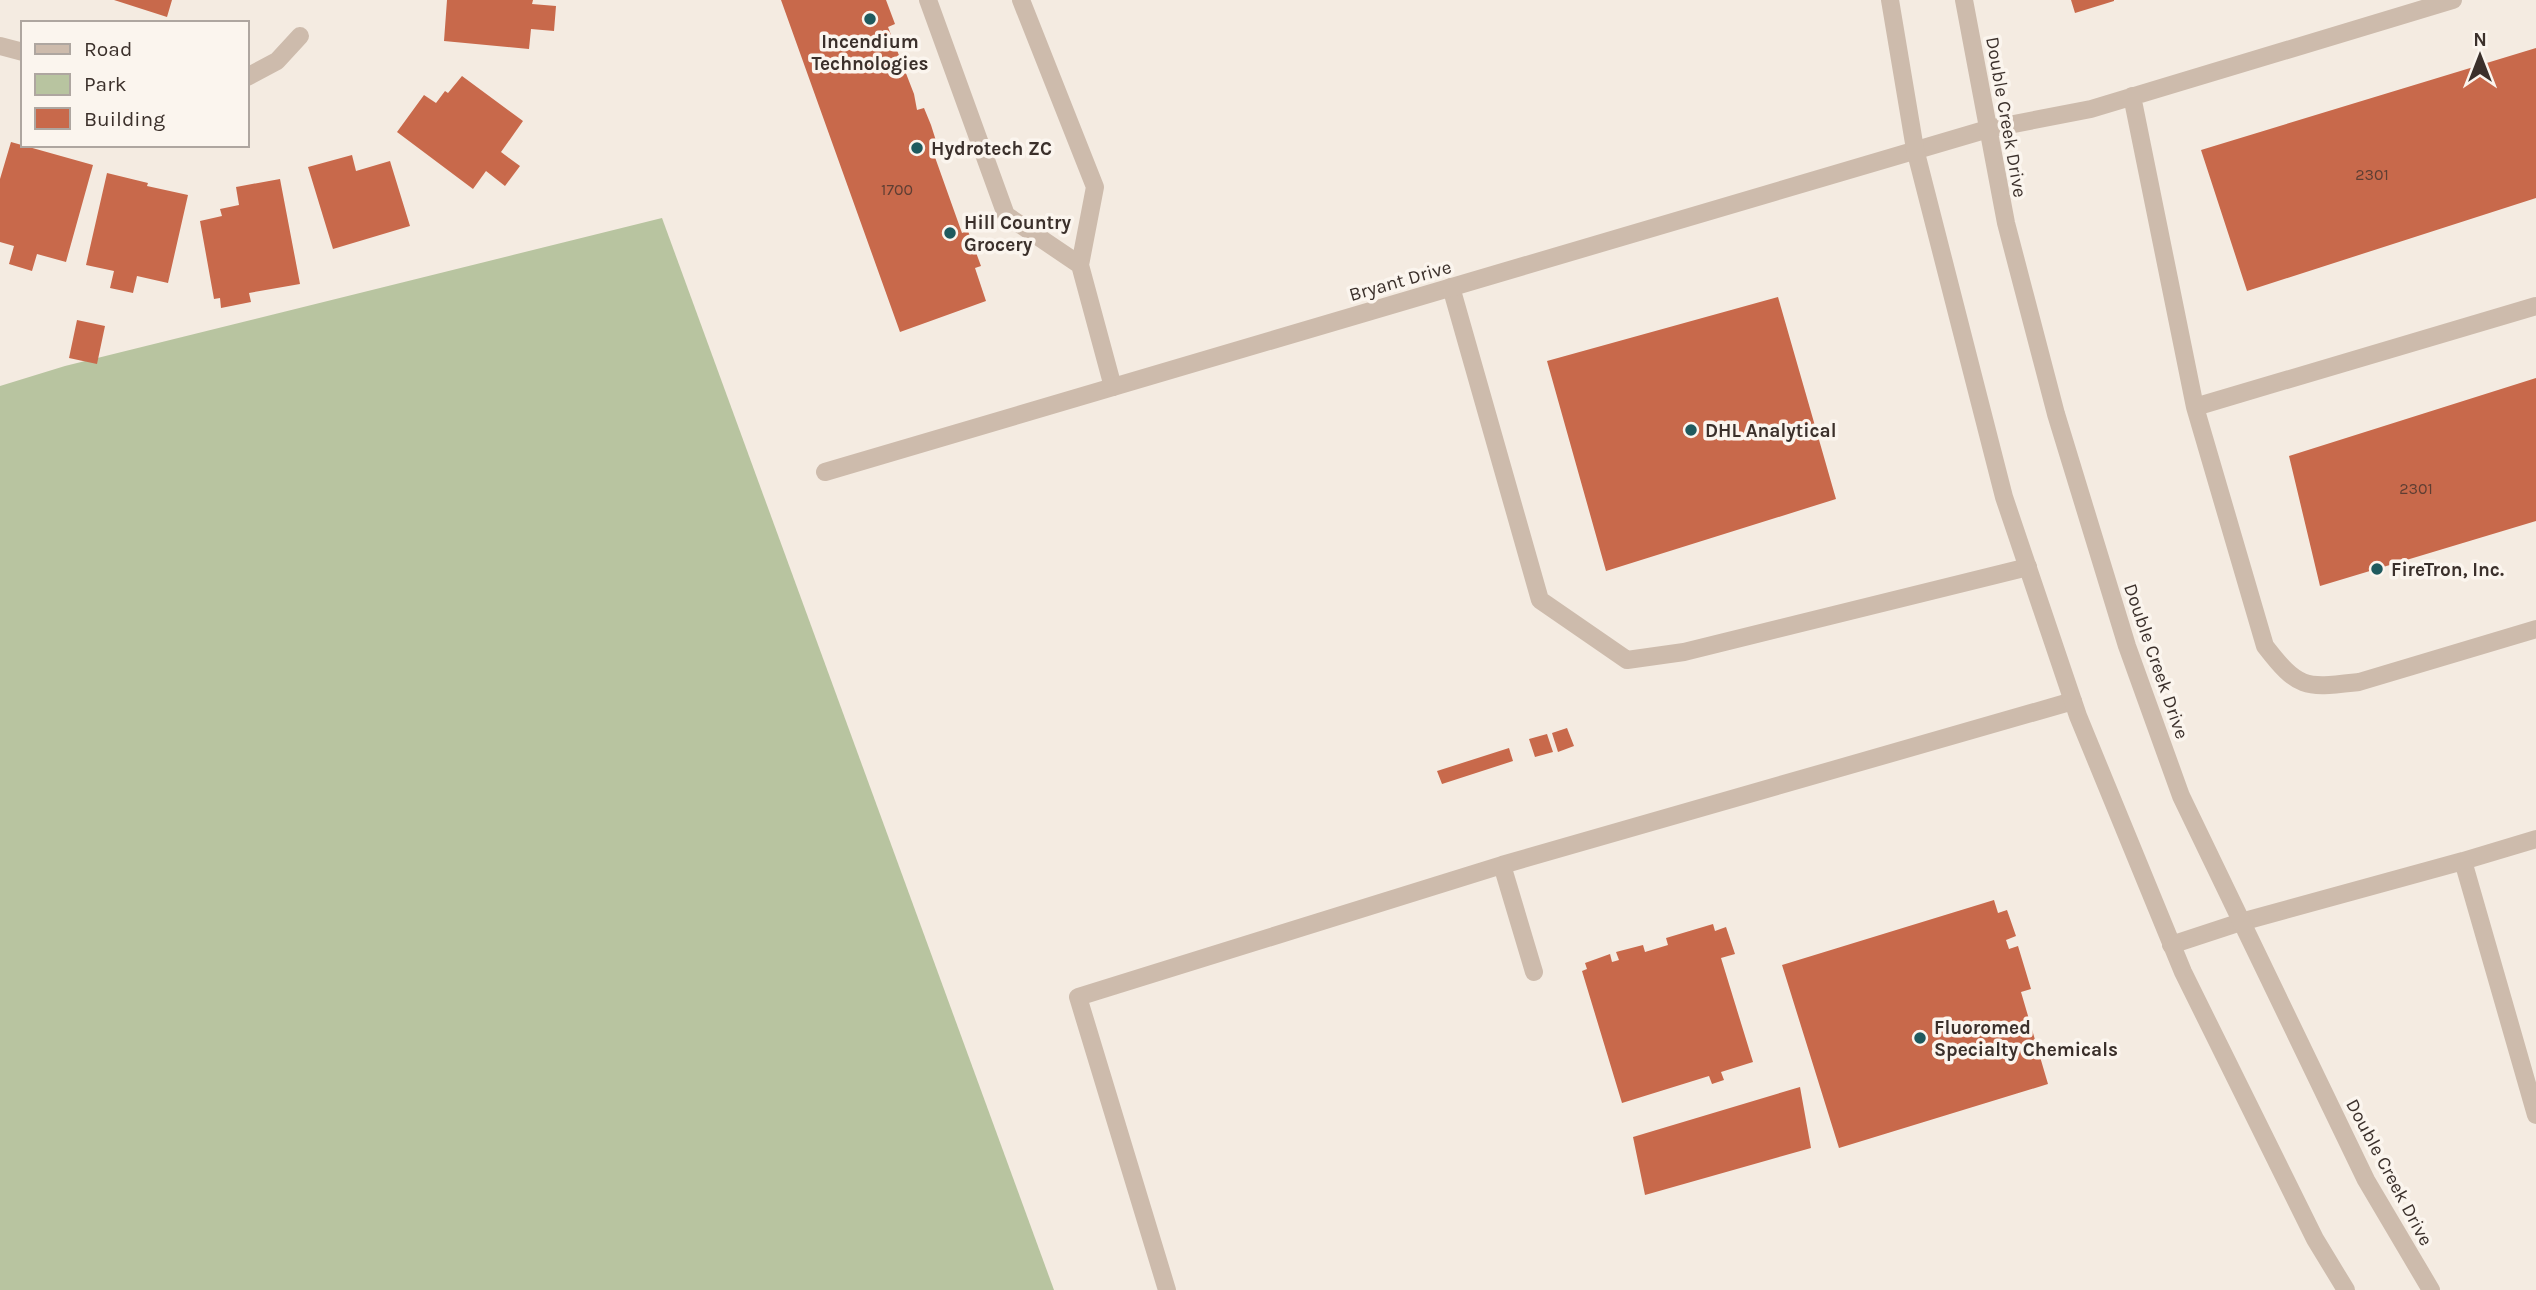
<svg xmlns="http://www.w3.org/2000/svg" width="2536" height="1290" viewBox="0 0 2536 1290" font-family="Karla,sans-serif">
<style>
.green{fill:#b8c4a0}
.building{fill:#c8694b}
.lines{fill:none;stroke-linecap:round;stroke-linejoin:round}
.service{stroke:#cdbbac;stroke-width:18}
.minor{stroke:#cdbbac;stroke-width:18}
.tertiary{stroke:#cdbbac;stroke-width:18}
.poi-dot{fill:#1f5a5e;stroke:#fbf5ee;stroke-width:2.5}
.labels{text-anchor:middle;stroke-width:7;stroke-linejoin:round;paint-order:stroke}
.number-label{font-size:16px;fill:#5e3e33}
.poi-label{font-size:19px;font-weight:bold;fill:#3b302b;stroke:#fbf5ee;text-anchor:start}
.street-label{font-size:19px;fill:#3b302b;stroke:#fbf5ee}
</style>
<rect width="100%" height="100%" fill="#f4ebe1"/>
<!-- green -->
<path class="green" d="M662,218L1054,1290H0V386L65,366Z"/>
<!-- building -->
<path class="building" d="M114,0H172L167,17Z
M447,0H533L532,4L556,6L554,31L531,29L529,49L444,41Z
M781,0H886L895,24L888,27L914,94L917,110L924,108L931,125L937,144L931,146L962,233L968,231L981,266L975,268L986,301L900,332Z
M2071,0H2114V1L2075,13Z
M2536,48V198L2247,291L2201,150Z
M462,76L523,121L501,152L520,166L505,186L486,171L473,189L397,132L424,95L436,103L445,91L448,93Z
M11,142L93,165L66,262L37,254L32,271L9,264L14,246L0,242V179Z
M352,155L356,171L390,161L410,226L333,249L308,167Z
M107,173L148,183L147,186L188,195L168,283L137,276L133,293L110,288L114,271L86,265Z
M280,179L300,284L249,293L251,302L221,308L220,298L214,299L200,221L222,216L220,209L239,205L236,187Z
M1778,297L1836,499L1606,571L1547,361Z
M77,320L105,326L97,364L69,358Z
M2536,378V521L2320,586L2289,456Z
M1567,728L1574,746L1558,752L1552,733Z
M1547,734L1553,752L1535,757L1529,739Z
M1509,748L1513,761L1442,784L1437,771Z
M1994,900L1998,913L2007,910L2016,936L2006,940L2009,949L2018,946L2031,989L2021,992L2048,1084L1839,1148L1782,965Z
M1713,924L1715,931L1726,927L1735,954L1721,958L1753,1062L1721,1072L1724,1080L1712,1084L1709,1076L1622,1103L1582,971L1587,969L1585,963L1610,954L1612,962L1619,960L1616,952L1643,945L1645,952L1668,945L1666,938Z
M1800,1087L1811,1148L1645,1195L1633,1137Z"/>
<g class="lines">
<!-- service -->
<path class="service" d="M928,0L1006,215L1080,265
M1021,0L1095,187L1080,265L1113,387
M2132,96L2195,407L2265,646C2299,690 2305,688 2359,682L2536,629
M1988,129L2091,109L2453,0
M1451,287L1540,600L1627,660L1684,652L2028,567
M2195,407L2536,306
M2463,861L2536,839
M2171,945L2241,922L2463,861L2536,1115
M1534,972L1502,865L2073,701
M1167,1290L1078,997L1502,865"/>
<!-- minor -->
<path class="minor" d="M0,46L23,52
M247,77L277,61L300,36
M825,472L1988,129"/>
<!-- tertiary -->
<path class="tertiary" d="M1890,0L1915,149L2004,497L2078,716L2183,972L2315,1239L2346,1290
M1964,0L2006,223L2056,414L2127,646L2181,796L2366,1180L2431,1290"/>
</g>
<!-- markers -->
<g class="poi-dot">
<circle cx="870" cy="19" r="7"/>
<circle cx="917" cy="148" r="7"/>
<circle cx="950" cy="233" r="7"/>
<circle cx="1691" cy="430" r="7"/>
<circle cx="2377" cy="569" r="7"/>
<circle cx="1920" cy="1038" r="7"/>
</g>
<g class="labels">
<!-- number labels -->
<g class="number-label">
<text x="2372" y="180">2301</text>
<text x="897" y="195">1700</text>
<text x="2416" y="494">2301</text>
</g>
<!-- poi labels -->
<g class="poi-label">
<text x="870" y="48" text-anchor="middle">Incendium<tspan x="870" dy="22">Technologies</tspan></text>
<text x="931" y="155">Hydrotech ZC</text>
<text x="964" y="229">Hill Country<tspan x="964" dy="22">Grocery</tspan></text>
<text x="1705" y="437">DHL Analytical</text>
<text x="2391" y="576">FireTron, Inc.</text>
<text x="1934" y="1034">Fluoromed<tspan x="1934" dy="22">Specialty Chemicals</tspan></text>
</g>
<!-- street labels -->
<g class="street-label">
<text transform="translate(2007 117) rotate(80)" y="7">Double Creek Drive</text>
<text transform="translate(1400 280) rotate(-16)" y="7">Bryant Drive</text>
<text transform="translate(2157 661) rotate(71)" y="7">Double Creek Drive</text>
<text transform="translate(2390 1172) rotate(62)" y="7">Double Creek Drive</text>
</g>
</g>
<!-- legend -->
<rect x="21" y="21" width="228" height="126" fill="#fbf5ee" stroke="#aea6a0" stroke-width="2"/>
<rect x="35" y="44" width="35" height="10" fill="#cdbbac" stroke="#aea6a0" stroke-width="2"/>
<text x="84" y="56" font-size="21" fill="#3b302b">Road</text>
<rect x="35" y="74" width="35" height="21" fill="#b8c4a0" stroke="#aea6a0" stroke-width="2"/>
<text x="84" y="91" font-size="21" fill="#3b302b">Park</text>
<rect x="35" y="108" width="35" height="21" fill="#c8694b" stroke="#aea6a0" stroke-width="2"/>
<text x="84" y="126" font-size="21" fill="#3b302b">Building</text>
<!-- north arrow -->
<g transform="translate(2480 56)" stroke="#fbf5ee" stroke-width="5" paint-order="stroke">
<path d="M0-5L12 26L0 18L-12 26Z" fill="#3b302b"/>
<text y="-10" font-size="19" font-weight="bold" text-anchor="middle" fill="#3b302b">N</text>
</g>
</svg>
